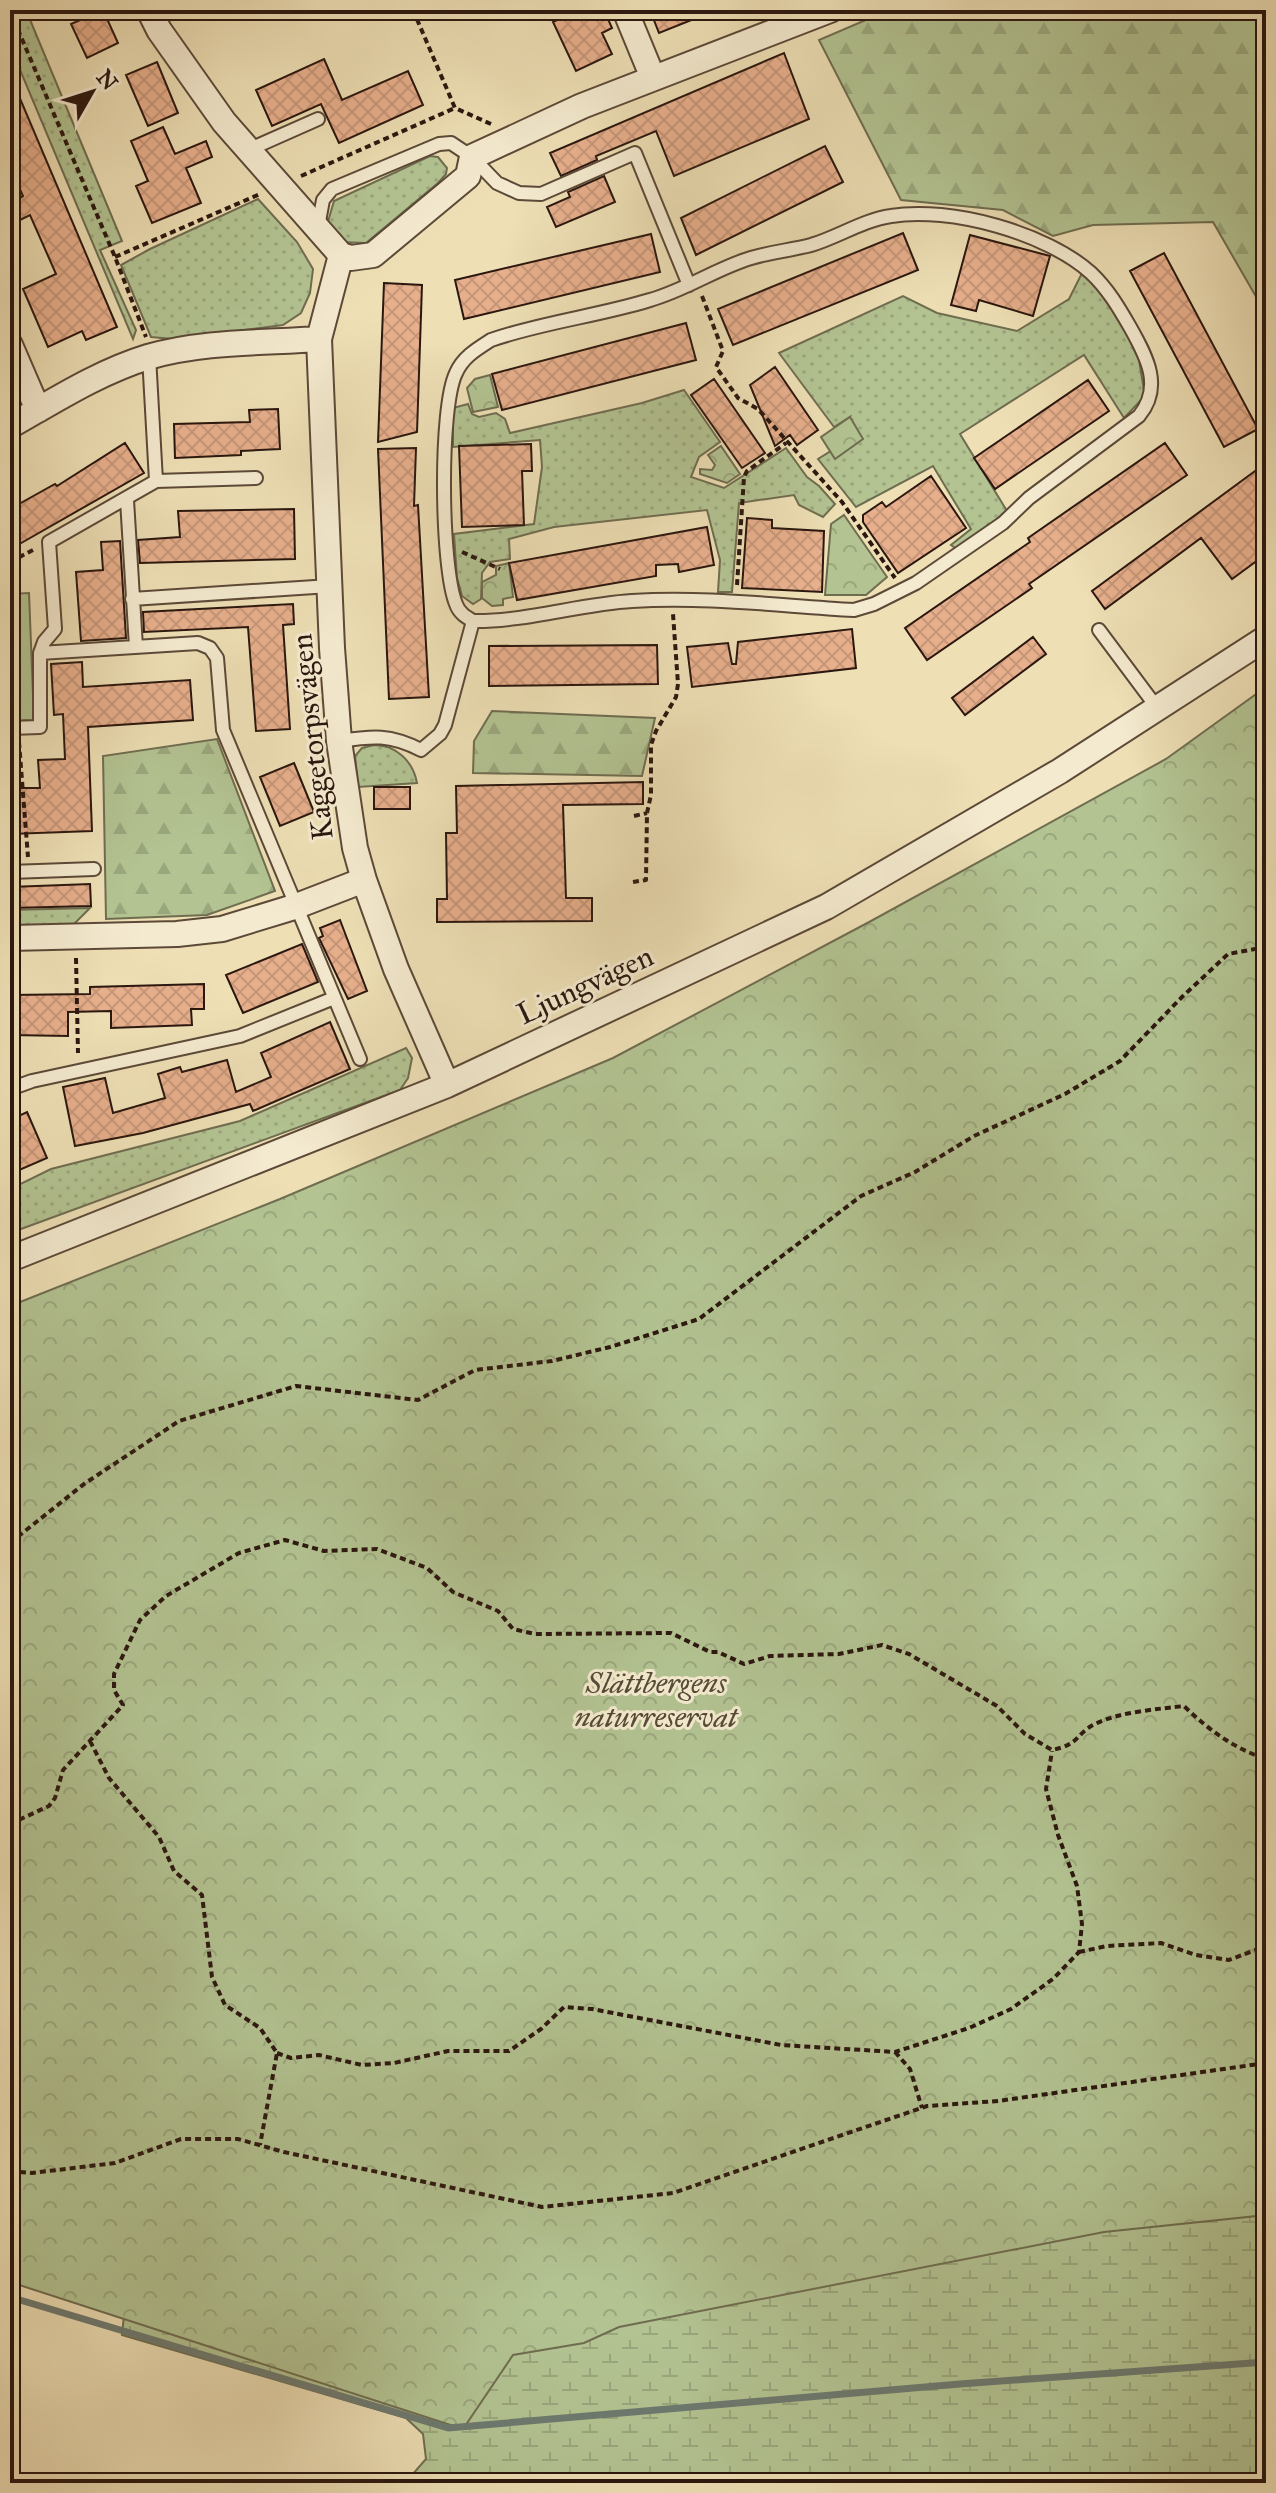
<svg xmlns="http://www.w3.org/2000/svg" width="1276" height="2493" viewBox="0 0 1276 2493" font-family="'IM FELL Great Primer',serif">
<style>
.grass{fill:url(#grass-dots);stroke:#6f6d50;stroke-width:2}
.forest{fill:url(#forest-firs);stroke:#6f6d50;stroke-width:2}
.wetland{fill:url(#wetland-marsh);stroke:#6f6d50;stroke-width:2}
.park{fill:url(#park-crowns);stroke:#6f6d50;stroke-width:2}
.pitch{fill:#b3c392;stroke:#6f6d50;stroke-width:2}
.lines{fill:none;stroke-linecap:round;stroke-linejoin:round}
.stream{stroke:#6d7a70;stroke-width:7}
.building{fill:url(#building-cross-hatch);stroke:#2b170f;stroke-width:2}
.lane-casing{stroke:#5c4938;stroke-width:16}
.street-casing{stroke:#5c4938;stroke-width:28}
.path{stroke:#2b170f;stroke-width:4;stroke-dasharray:6 4;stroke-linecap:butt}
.lane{stroke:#f4eacf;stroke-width:12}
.street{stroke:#f4eacf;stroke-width:24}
.labels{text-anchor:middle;stroke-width:6;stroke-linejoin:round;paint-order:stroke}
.street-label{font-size:30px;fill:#2b170f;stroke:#f4eacf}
.park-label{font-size:30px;font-style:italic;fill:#544b36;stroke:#f4eacf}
</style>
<defs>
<pattern id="grass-dots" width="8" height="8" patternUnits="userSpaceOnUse" patternTransform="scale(2)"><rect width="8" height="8" fill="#b3c392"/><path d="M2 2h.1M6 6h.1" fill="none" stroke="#9aa77d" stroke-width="1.8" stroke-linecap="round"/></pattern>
<pattern id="forest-firs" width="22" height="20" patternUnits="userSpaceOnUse" patternTransform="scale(2)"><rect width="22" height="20" fill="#b3c392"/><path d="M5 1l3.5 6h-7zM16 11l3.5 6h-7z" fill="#9aa77d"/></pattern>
<pattern id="wetland-marsh" width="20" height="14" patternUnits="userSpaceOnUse" patternTransform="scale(2)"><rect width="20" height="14" fill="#b3c392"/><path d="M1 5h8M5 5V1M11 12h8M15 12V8" fill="none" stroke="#9aa77d"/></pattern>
<pattern id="park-crowns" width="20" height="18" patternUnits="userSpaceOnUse" patternTransform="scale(2)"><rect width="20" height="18" fill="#b3c392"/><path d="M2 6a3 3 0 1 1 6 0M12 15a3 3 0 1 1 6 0" fill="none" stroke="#9aa77d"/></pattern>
<pattern id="building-cross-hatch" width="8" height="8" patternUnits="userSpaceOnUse" patternTransform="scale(2)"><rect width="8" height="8" fill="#e7af8c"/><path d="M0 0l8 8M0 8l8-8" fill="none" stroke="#c69678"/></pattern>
</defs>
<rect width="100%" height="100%" fill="#eedfb5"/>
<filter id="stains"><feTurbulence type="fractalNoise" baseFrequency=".0025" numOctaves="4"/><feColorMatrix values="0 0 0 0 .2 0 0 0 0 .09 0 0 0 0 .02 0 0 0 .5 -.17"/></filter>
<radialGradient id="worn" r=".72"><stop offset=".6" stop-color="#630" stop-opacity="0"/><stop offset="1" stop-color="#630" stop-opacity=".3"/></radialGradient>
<!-- grass -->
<path class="grass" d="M10,10H26L122,241L100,250L136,330L133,339L10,46Z
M430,156L438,157L447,168L446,174L438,183L366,243L339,242L327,225L334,201Z
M258,199L297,242L313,269L310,293L301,313L283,325L173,339L151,337L121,265L150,249Z
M1083,271L1120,319L1139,360L1145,396L1124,418L1084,355L960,434L1007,511L958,550L951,545L971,529L933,466L856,507L818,459L831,451L835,458L850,417L834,427L779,353L903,296L937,313L1017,331L1069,299Z
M684,390L720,442L699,457L691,477L724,488L786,448L807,477L819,486L835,504L823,517L799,505L794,495L739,503L732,592H718L720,560L707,510L554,527L509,539L510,559L490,562L482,573L481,599L473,604L462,596L457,578L454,534L534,524L542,467L540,440L453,447V408L468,404L472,414L479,417L496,413L505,419L510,433L642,403Z
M374,745C396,745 413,761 417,783L358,787L355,756L362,748Z
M90,908L72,926L10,927V910Z
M406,1048L412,1058L408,1078L400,1090L10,1233V1189L51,1169L240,1121Z"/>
<!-- forest -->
<path class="forest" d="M889,10H1266V314L1213,222L1093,225L1053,236L1003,210L901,200L819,40Z
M492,711L655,718L642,776L473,773L474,741Z
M217,739L275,891L207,915L106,919L103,756Z"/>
<!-- wetland -->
<path class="wetland" d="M1266,2159V2483H405L426,2459L423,2434L406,2418L122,2335L126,2295Z"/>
<!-- park -->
<path class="park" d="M490,375L498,407L473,412L467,388L475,379Z
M850,417L863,439L835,459L821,437Z
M721,446L740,474L727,483L700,474V469L712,470L715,465L708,455Z
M844,515L887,577L866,595H825L831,524Z
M509,563L513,597L503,599V605L492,606L482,598V582L496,575V566Z
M1266,687V2215L1104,2232L619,2327L584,2343L513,2355L463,2429L10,2282V1306L280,1199L613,1058L871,921L1166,759Z"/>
<!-- pitch -->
<path class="pitch" d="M29,593L34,720L10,721V594Z"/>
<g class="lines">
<!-- stream -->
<path class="stream" d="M10,2297L448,2428L960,2384L1266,2362"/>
</g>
<!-- building -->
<path class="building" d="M103,10L118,43L87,58L71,24Z
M562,10H604L612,28L602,33L612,54L576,71L553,22L565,16Z
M650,10H714V11L659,33Z
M784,53L809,119L674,176L656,131L596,156L597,160L561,176L550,153Z
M324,59L342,100L408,71L423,105L339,143L321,104L272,126L256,90Z
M157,62L178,113L148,126L126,75Z
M10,75L117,327L86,340L82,331L48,347L23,289L56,274L30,215L10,225V203L23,196L10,167Z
M163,127L175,154L206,141L212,157L186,168L201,203L152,223L136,186L148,181L131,141Z
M825,146L843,182L696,255L681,218Z
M604,176L615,202L556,227L547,207L570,197L568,192Z
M903,233L918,270L733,345L718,309Z
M651,234L660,272L464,319L455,280Z
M970,235L1050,256L1033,316L979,300L976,311L951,305Z
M1164,253L1258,429L1224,447L1130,271Z
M384,283L422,285L417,432L378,442Z
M686,323L696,360L502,410L492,374Z
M775,367L818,430L797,445L790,435L775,446L750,385Z
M714,379L765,453L742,468L691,395Z
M1088,380L1109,411L995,489L974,458Z
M278,409L280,449L241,451V455L175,458L174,424L250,422L249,410Z
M125,443L144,473L16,546L10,536V509L55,484L57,486Z
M1165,443L1187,475L1029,584L1032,588L927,660L905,628L1030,542L1028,538Z
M531,444L532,471H522L524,525L462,527L459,446Z
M416,448L414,506L418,505L429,697L389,699L378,449Z
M1266,463V554L1232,579L1201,538L1105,609L1092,591Z
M931,476L966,528L898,573L863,522V515L882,502L886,507Z
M294,509L295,559L140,563L138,540L180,537L178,511Z
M747,518L772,520V528L824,531L822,592L742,588Z
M707,527L714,565L679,572L678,564L656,565V576L517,600L509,563Z
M120,541L126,638L81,641L76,572L103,570L101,542Z
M293,604L294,624L283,625L290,729L256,731L248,627L144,632L143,612Z
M852,629L856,668L692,687L687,647L728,643L732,664H736L738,642Z
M1033,637L1046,654L965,715L952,698Z
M657,645L658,684L489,686V646Z
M82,662L83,687L190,680L193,720L88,727L92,831L10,834V788H40L38,760L65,759L63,714L54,715L51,664Z
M294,763L314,812L280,826L260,777Z
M643,782V804L563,805L566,898H592V921L437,922V899H447L446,833H457L456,786Z
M374,787H410V809H374Z
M90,884L91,906L10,908V887Z
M340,920L367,991L348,999L319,938L323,936L320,928Z
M302,944L318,982L243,1013L226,975Z
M204,984V1009H191L192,1025L111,1028V1011L68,1012V1036L10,1035V995L90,994V987Z
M330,1022L350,1069L253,1111L250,1104L143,1133L75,1146L63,1087L105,1078L113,1113L165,1098L158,1074L180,1067L182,1072L227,1060L236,1092L271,1077L261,1053Z
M27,1112L47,1158L10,1174V1151L18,1147L10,1127V1120Z"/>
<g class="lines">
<defs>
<path id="lane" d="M248,150L318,119
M318,227L323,200L332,189L439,144L451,143L472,157L497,183L519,193L541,194L635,153L689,285
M156,481L256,478
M127,500L136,647
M132,599L330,586
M1099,630L1158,709
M40,653L44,642L55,629L49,542L156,481L149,356
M10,728L40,727V653L198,643L210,648L217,658L223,730L360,1059
M339,741C373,736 390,734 421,750L440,734L445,725L473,621C466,617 459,613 456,604C441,568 439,408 456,373C463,357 477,349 491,340C543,322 598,316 650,300C686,290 717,268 751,258C771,252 792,250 811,245C838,237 863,220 891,216C950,206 1047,233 1091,273C1108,289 1119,308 1130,327C1147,357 1163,387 1139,416L1029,498L1003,523L916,583L874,604L854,610C781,606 705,596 632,601C580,604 524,622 473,621
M10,872L94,869
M10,1089L32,1081L240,1036L334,998"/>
<path id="street" d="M149,10L159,30L224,122L341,255
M625,10L653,78
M10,345L38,410
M10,426C54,401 99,372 148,357C202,341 263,343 319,339
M10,938L177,934L222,929L294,907L364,880
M447,1085L396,969L364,880L355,848L339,741L332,648L319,339L341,255L351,258L373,255L468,176L472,157L582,106L830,10
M10,1259L447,1085L826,907L1060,771L1266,638"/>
</defs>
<!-- lane casing -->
<use href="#lane" class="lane-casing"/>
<!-- street casing -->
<use href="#street" class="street-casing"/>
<!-- path -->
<path class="path" d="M413,10L455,108L491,124
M10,11L115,257L146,337
M852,15L865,10
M301,176L455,108
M115,257L260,194
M702,296L723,351L716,367L738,398L758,409L842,502L895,578
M462,552L500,569
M10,562L33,550
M737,585L744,477L747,471L786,443
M19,742L28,857
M634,816L647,813
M633,882L646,880L647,813L651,795V745L656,731L676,697L678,684L673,614
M76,958L78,1053
M10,1543L84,1484L179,1421L296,1386L418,1400L475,1370L552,1361L610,1347L699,1319L861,1196L915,1172L974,1136L1065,1094L1120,1061L1182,997L1228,954L1266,947
M90,1741L109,1778L159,1837L174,1871L202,1895L212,1977L225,2005L260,2028L277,2053L260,2145
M10,1824L49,1806L55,1798L63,1770L123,1705L114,1690V1674L140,1620L166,1596L239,1553L285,1540L324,1551L377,1549L427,1568L453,1592L498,1611L513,1629L535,1634L671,1633L710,1652H718L744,1664L770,1656L839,1654L882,1645L909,1654L997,1706L1025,1734L1052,1750C1081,1744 1075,1734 1095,1724C1118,1712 1159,1709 1184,1706C1209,1730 1233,1748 1266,1759
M1079,1952L1107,1946L1161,1943L1196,1955L1229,1960L1266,1946
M895,2052L910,2069L922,2108
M277,2053L291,2058L319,2055L362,2065L394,2063L448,2051H509L541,2029L564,2007L592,2009L781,2045L895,2052L969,2028L1011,2009L1053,1979L1079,1952L1082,1924L1077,1886L1058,1835L1046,1789L1052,1751
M10,2171L32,2173L115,2163L181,2139H238L284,2152L542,2207L673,2193L927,2106L998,2101L1266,2063"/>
<!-- lane -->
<use href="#lane" class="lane"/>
<!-- street -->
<use href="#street" class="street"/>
</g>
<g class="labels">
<!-- street labels -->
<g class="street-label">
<text transform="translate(312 737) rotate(-96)" y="10">Kaggetorpsvägen</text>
<text transform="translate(585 985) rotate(-25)" y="10">Ljungvägen</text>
</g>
<!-- park labels -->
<g class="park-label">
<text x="656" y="1693">Slättbergens<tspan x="656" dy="34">naturreservat</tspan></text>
</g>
</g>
<!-- margin -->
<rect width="1276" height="2493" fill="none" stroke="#eedfb5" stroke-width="40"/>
<rect x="12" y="12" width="1252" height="2469" fill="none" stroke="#2b170f" stroke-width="4"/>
<rect x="20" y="20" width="1236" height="2453" fill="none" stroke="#2b170f" stroke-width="2"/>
<!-- north arrow -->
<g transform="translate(92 92) rotate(51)" stroke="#f4eacf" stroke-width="6" paint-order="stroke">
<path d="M0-6L14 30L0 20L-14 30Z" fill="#2b170f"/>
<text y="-12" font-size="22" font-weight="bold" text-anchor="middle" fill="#2b170f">N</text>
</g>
<rect width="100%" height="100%" filter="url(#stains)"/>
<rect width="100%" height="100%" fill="url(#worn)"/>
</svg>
